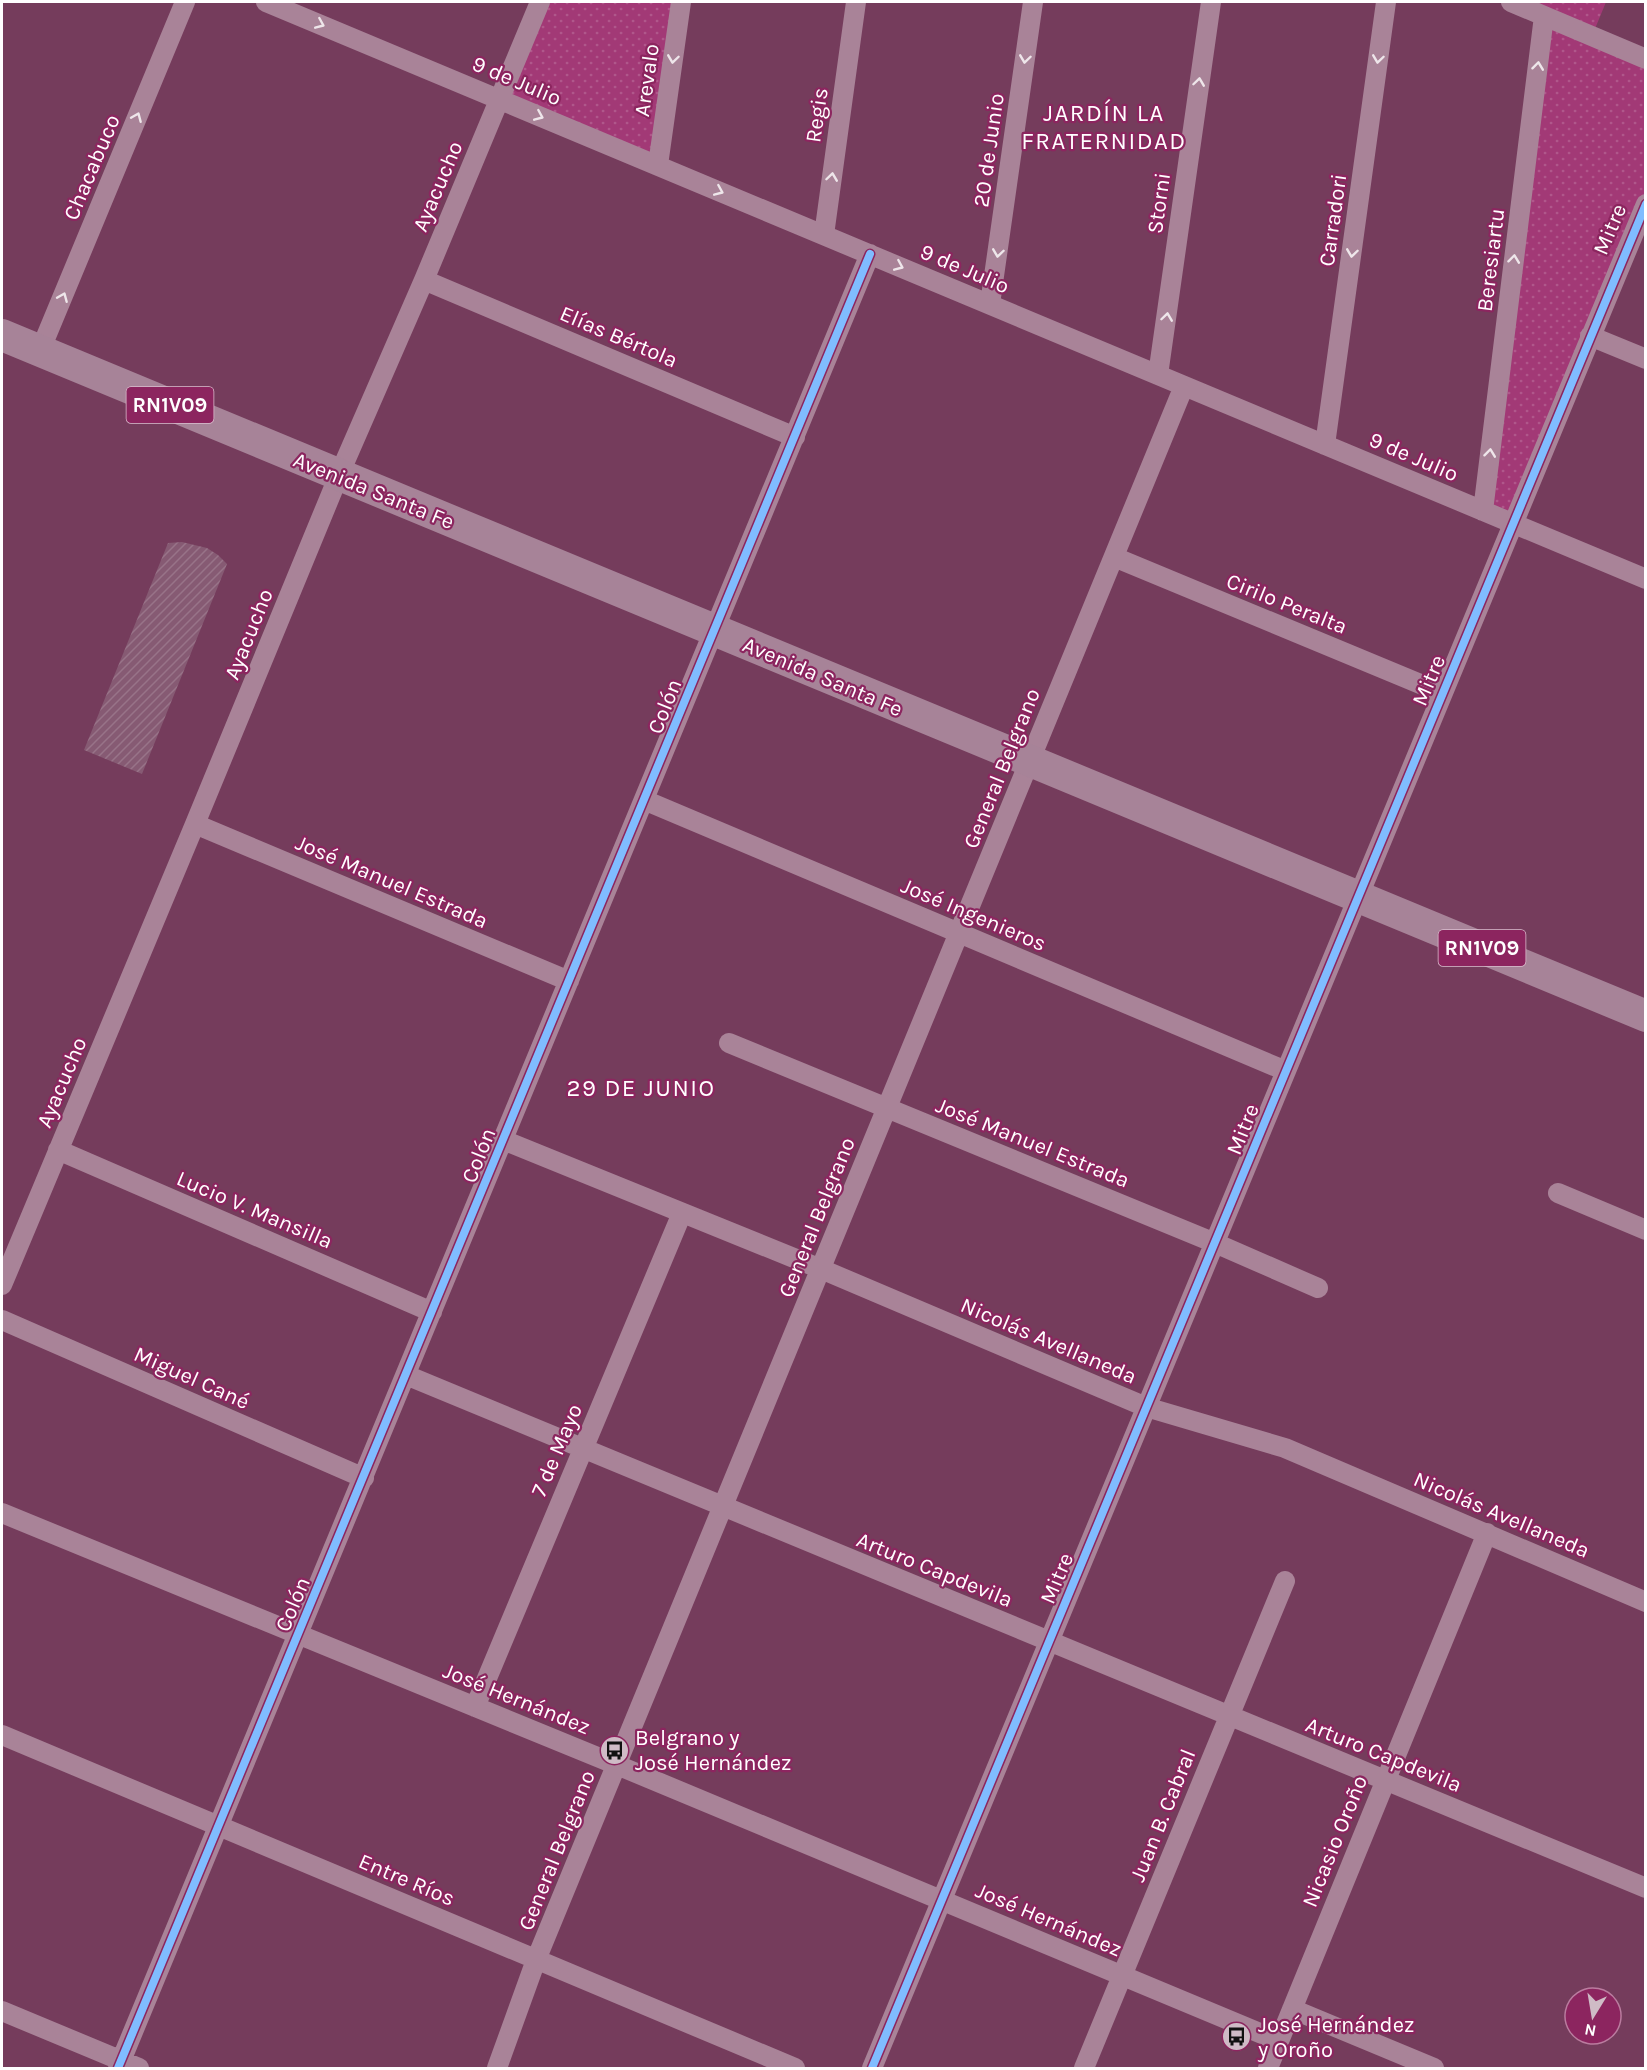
<svg xmlns="http://www.w3.org/2000/svg" width="1647" height="2070" viewBox="0 0 1647 2070" font-family="Karla,sans-serif">
<style>
.green{fill:url(#green-dots)}
.building{fill:url(#building-hatch)}
.lines{fill:none;stroke-linecap:round;stroke-linejoin:round}
.minor{stroke:#a98398;stroke-width:20}
.primary{stroke:#a78398;stroke-width:32}
.cycleway-casing{stroke:#8c255f;stroke-width:11}
.cycleway{stroke:#80bcff;stroke-width:8}
.oneway{stroke:#eee6ea}
.labels{text-anchor:middle;stroke-width:4.5;stroke-linejoin:round;paint-order:stroke}
.shield{fill:#8c255f;stroke:#dcbecf;stroke-width:1.5}
.shield-label{font-size:21px;font-weight:bold;fill:#fff}
.street-label{font-size:22px;fill:#fff;stroke:#8c255f}
.poi-label{font-size:22px;fill:#fff;stroke:#8c255f;text-anchor:start}
.neighbourhood-label{font-size:24px;letter-spacing:1.5px;fill:#fff;stroke:#8c255f}
</style>
<defs>
<pattern id="green-dots" width="8" height="8" patternUnits="userSpaceOnUse" patternTransform="scale(1.5)"><rect width="8" height="8" fill="#a23976"/><path d="M2 2h.1M6 6h.1" fill="none" stroke="#b0578b" stroke-width="1.8" stroke-linecap="round"/></pattern>
<pattern id="building-hatch" width="6" height="6" patternUnits="userSpaceOnUse" patternTransform="scale(1.5)"><rect width="6" height="6" fill="#865a73"/><path d="M-1 1l2-2M0 6l6-6M5 7l2-2" fill="none" stroke="#987388"/></pattern>
</defs>
<rect width="100%" height="100%" fill="#753c5c"/>
<!-- green -->
<path class="green" d="M540,2H681L658,165L499,99Z
M1511,2H1606L1592,36L1645,59V203L1513,524L1484,511L1544,16Z"/>
<!-- building -->
<path class="building" d="M182,542L207,548L218,555L227,564L142,774L84,750L168,543Z"/>
<g class="lines">
<!-- minor -->
<path class="minor" d="M266,2L1646,579
M1511,2L1646,59
M658,165L681,2
M824,235L856,2
M424,280L795,437
M990,304L1033,2
M1590,336L1646,359
M40,351L185,2
M1158,375L1211,2
M1325,445L1386,2
M1483,511L1544,16
M1114,557L1442,693
M644,800L1286,1071
M195,824L569,981
M729,1043L1215,1243L1318,1288
M503,1140L821,1269L1146,1407L1285,1448L1646,1602
M58,1150L432,1312
M1558,1193L1646,1230
M2,1285L195,824L339,475L424,280L540,2
M2,1320L364,1478
M406,1375L1646,1888
M2,1513L617,1765L1279,2041
M475,1707L682,1213
M2,1735L795,2068
M1292,2009L1434,2068
M2,2011L139,2068
M118,2068L870,254
M497,2068L536,1960L1184,386
M872,2068L1646,204
M1084,2068L1285,1581
M1268,2068L1487,1533"/>
<!-- primary -->
<path class="primary" d="M2,335L1646,1016"/>
<defs>
<path id="cycleway" d="M118,2068L870,254
M872,2068L1646,204"/>
</defs>
<!-- cycleway casing -->
<use href="#cycleway" class="cycleway-casing"/>
<!-- cycleway -->
<use href="#cycleway" class="cycleway"/>
</g>
<!-- one-way arrows -->
<defs><path id="oneway-chevron" d="M-2-3.5L2.5 0L-2 3.5" fill="none" stroke-width="1.6" stroke-linecap="round" stroke-linejoin="round" transform="scale(1.5)"/></defs>
<g class="oneway">
<use href="#oneway-chevron" transform="translate(320 24) rotate(23)"/>
<use href="#oneway-chevron" transform="translate(673 59) rotate(98)"/>
<use href="#oneway-chevron" transform="translate(1025 59) rotate(98)"/>
<use href="#oneway-chevron" transform="translate(1378 59) rotate(98)"/>
<use href="#oneway-chevron" transform="translate(1538 66) rotate(-83)"/>
<use href="#oneway-chevron" transform="translate(1199 82) rotate(-82)"/>
<use href="#oneway-chevron" transform="translate(539 116) rotate(23)"/>
<use href="#oneway-chevron" transform="translate(137 117) rotate(-67)"/>
<use href="#oneway-chevron" transform="translate(832 177) rotate(-82)"/>
<use href="#oneway-chevron" transform="translate(719 191) rotate(23)"/>
<use href="#oneway-chevron" transform="translate(998 253) rotate(98)"/>
<use href="#oneway-chevron" transform="translate(1352 253) rotate(98)"/>
<use href="#oneway-chevron" transform="translate(1514 259) rotate(-83)"/>
<use href="#oneway-chevron" transform="translate(899 266) rotate(23)"/>
<use href="#oneway-chevron" transform="translate(63 297) rotate(-67)"/>
<use href="#oneway-chevron" transform="translate(1167 317) rotate(-82)"/>
<use href="#oneway-chevron" transform="translate(1490 453) rotate(-83)"/>
</g>
<!-- icons -->
<defs>
<symbol id="bus-disc" viewBox="-11 -11 22 22"><circle r="9.5" fill="#cfbbc6" stroke="#8c255f"/><path d="M-5-6H5V4H4V6H2V4H-2V6H-4V4H-5ZM-3.5-4V0h7V-4ZM-3.5 1.2v1.5H-2V1.2ZM2 1.2v1.5H3.5V1.2Z" fill="#111"/></symbol>
</defs>
<g fill-rule="evenodd">
<use href="#bus-disc" x="598" y="1734" width="33" height="33"/>
<use href="#bus-disc" x="1220" y="2020" width="33" height="33"/>
</g>
<g class="labels">
<!-- shield labels -->
<g class="shield">
<rect x="126.5" y="387" width="87" height="36" rx="4.5"/>
<rect x="1438.5" y="930" width="87" height="36" rx="4.5"/>
</g>
<g class="shield-label">
<text x="170" y="412">RN1V09</text>
<text x="1482" y="955">RN1V09</text>
</g>
<!-- street labels -->
<g class="street-label">
<text transform="translate(517 80) rotate(23)" y="8">9 de Julio</text>
<text transform="translate(646 80) rotate(-82)" y="8">Arevalo</text>
<text transform="translate(816 115) rotate(-82)" y="8">Regis</text>
<text transform="translate(988 150) rotate(-82)" y="8">20 de Junio</text>
<text transform="translate(91 167) rotate(-67)" y="8">Chacabuco</text>
<text transform="translate(437 186) rotate(-67)" y="8">Ayacucho</text>
<text transform="translate(1158 203) rotate(-82)" y="8">Storni</text>
<text transform="translate(1332 220) rotate(-82)" y="8">Carradori</text>
<text transform="translate(1609 229) rotate(-67)" y="8">Mitre</text>
<text transform="translate(1490 260) rotate(-83)" y="8">Beresiartu</text>
<text transform="translate(965 268) rotate(23)" y="8">9 de Julio</text>
<text transform="translate(619 336) rotate(23)" y="8">Elías Bértola</text>
<text transform="translate(1414 456) rotate(23)" y="8">9 de Julio</text>
<text transform="translate(374 490) rotate(22)" y="8">Avenida Santa Fe</text>
<text transform="translate(1287 603) rotate(22)" y="8">Cirilo Peralta</text>
<text transform="translate(248 634) rotate(-68)" y="8">Ayacucho</text>
<text transform="translate(823 676) rotate(23)" y="8">Avenida Santa Fe</text>
<text transform="translate(1428 680) rotate(-67)" y="8">Mitre</text>
<text transform="translate(664 706) rotate(-68)" y="8">Colón</text>
<text transform="translate(1001 768) rotate(-68)" y="8">General Belgrano</text>
<text transform="translate(392 881) rotate(23)" y="8">José Manuel Estrada</text>
<text transform="translate(974 914) rotate(23)" y="8">José Ingenieros</text>
<text transform="translate(61 1082) rotate(-67)" y="8">Ayacucho</text>
<text transform="translate(1242 1129) rotate(-68)" y="8">Mitre</text>
<text transform="translate(1033 1142) rotate(22)" y="8">José Manuel Estrada</text>
<text transform="translate(478 1155) rotate(-68)" y="8">Colón</text>
<text transform="translate(255 1209) rotate(23)" y="8">Lucio V. Mansilla</text>
<text transform="translate(816 1217) rotate(-68)" y="8">General Belgrano</text>
<text transform="translate(1049 1340) rotate(23)" y="8">Nicolás Avellaneda</text>
<text transform="translate(192 1377) rotate(24)" y="8">Miguel Cané</text>
<text transform="translate(556 1450) rotate(-67)" y="8">7 de Mayo</text>
<text transform="translate(1502 1514) rotate(23)" y="8">Nicolás Avellaneda</text>
<text transform="translate(935 1569) rotate(22)" y="8">Arturo Capdevila</text>
<text transform="translate(1056 1578) rotate(-67)" y="8">Mitre</text>
<text transform="translate(292 1604) rotate(-67)" y="8">Colón</text>
<text transform="translate(517 1698) rotate(22)" y="8">José Hernández</text>
<text transform="translate(1384 1754) rotate(22)" y="8">Arturo Capdevila</text>
<text transform="translate(1162 1815) rotate(-68)" y="8">Juan B. Cabral</text>
<text transform="translate(1334 1841) rotate(-68)" y="8">Nicasio Oroño</text>
<text transform="translate(556 1850) rotate(-68)" y="8">General Belgrano</text>
<text transform="translate(407 1879) rotate(23)" y="8">Entre Ríos</text>
<text transform="translate(1049 1919) rotate(23)" y="8">José Hernández</text>
</g>
<!-- poi labels -->
<g class="poi-label">
<text x="635" y="1745">Belgrano y<tspan x="635" dy="25">José Hernández</tspan></text>
<text x="1258" y="2032">José Hernández<tspan x="1258" dy="25">y Oroño</tspan></text>
</g>
<!-- neighbourhood labels -->
<g class="neighbourhood-label">
<text x="1104" y="121">JARDÍN LA<tspan x="1104" dy="28">FRATERNIDAD</tspan></text>
<text x="641" y="1096">29 DE JUNIO</text>
</g>
</g>
<!-- border -->
<rect width="1647" height="2070" fill="none" stroke="#ffffff" stroke-width="6"/>
<!-- north arrow -->
<g transform="translate(1593 2016) rotate(191)"><circle r="28" fill="#8c255f" stroke="#ba7c9f" stroke-width="1.5"/>
<path d="M0-4.5L10 22L0 15L-10 22Z" fill="#cfbbc6"/>
<text y="-9" font-size="16" font-weight="bold" text-anchor="middle" fill="#ffffff">N</text>
</g>
</svg>
